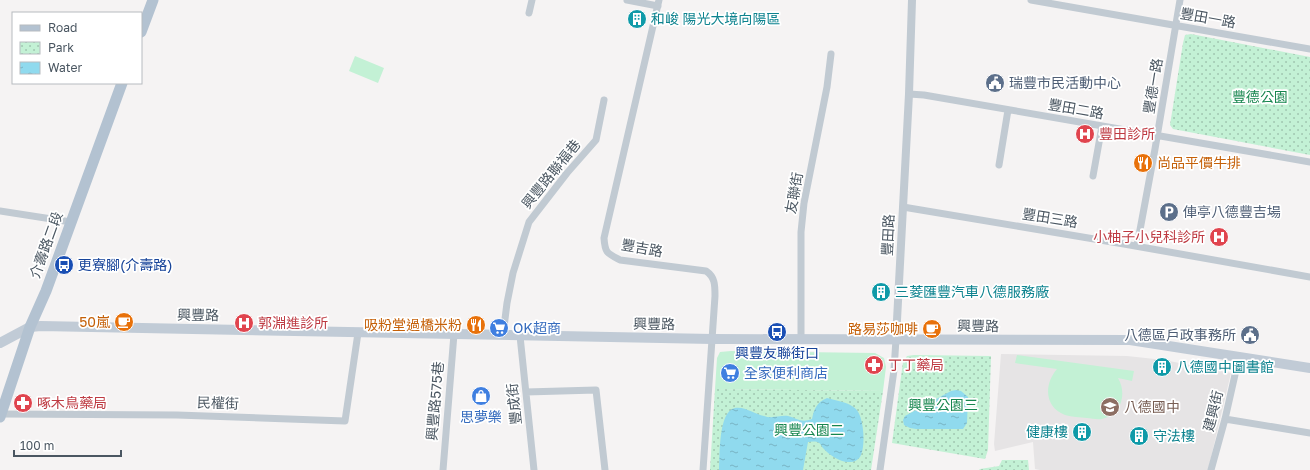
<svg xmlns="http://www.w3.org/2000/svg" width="1310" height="470" viewBox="0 0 1310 470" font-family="'Golos Text','Noto Sans TC',sans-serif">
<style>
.education{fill:#e6e4e5}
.green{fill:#c3f1d5}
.park{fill:url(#park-dots)}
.water{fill:url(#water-ripples)}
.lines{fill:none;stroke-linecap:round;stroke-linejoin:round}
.minor{stroke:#c1cad2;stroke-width:7}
.tertiary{stroke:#c1cad2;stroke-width:8}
.secondary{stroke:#c1cbd6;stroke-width:10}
.primary{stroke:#b3c2d1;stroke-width:11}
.labels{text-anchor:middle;stroke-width:3.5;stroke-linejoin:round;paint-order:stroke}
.street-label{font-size:14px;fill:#4a5661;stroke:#fff}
.culture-label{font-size:14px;fill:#0d838f;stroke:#fff;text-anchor:start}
.service-label{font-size:14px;fill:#4e5e75;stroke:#fff;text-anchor:start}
.park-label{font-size:14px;fill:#17864f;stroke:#fff}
.health-label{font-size:14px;fill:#be3a42;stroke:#fff;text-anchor:start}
.food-label{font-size:14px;fill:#c56008;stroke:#fff;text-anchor:end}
.transit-label{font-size:14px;fill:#164399;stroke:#fff;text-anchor:start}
.shop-label{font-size:14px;fill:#366cbe;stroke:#fff;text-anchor:start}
.education-label{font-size:14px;fill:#785e54;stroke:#fff;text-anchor:start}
</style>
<defs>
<pattern id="park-dots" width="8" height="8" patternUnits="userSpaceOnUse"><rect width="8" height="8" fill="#c3f1d5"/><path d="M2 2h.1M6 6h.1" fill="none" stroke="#a0c6b0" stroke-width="1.8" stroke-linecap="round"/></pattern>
<pattern id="water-ripples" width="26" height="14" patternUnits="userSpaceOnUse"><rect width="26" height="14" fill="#90daee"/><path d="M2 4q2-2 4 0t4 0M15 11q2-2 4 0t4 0" fill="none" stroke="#78b4c4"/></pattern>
</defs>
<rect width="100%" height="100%" fill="#f5f3f3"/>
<!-- education -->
<path class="education" d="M1001,354L1127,356L1164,360L1231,373L1208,470H1040L1035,469L1033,442L995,451L994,444Z"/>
<!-- green -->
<path class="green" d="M355,56L384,68L378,83L349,71Z
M731,351L875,353L884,358L886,367L883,391L715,389L717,358L720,352Z
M1017,355L1134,371L1132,381L1118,378C1127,393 1122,415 1102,419C1097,420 1091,418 1087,418C1080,417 1072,417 1065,415C1044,407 1044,384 1057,369L1015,363Z"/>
<!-- park -->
<path class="park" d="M1191,34L1310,57V155L1173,129L1170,125L1183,43L1185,35Z
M914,355L991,356L988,450L985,459L892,443L903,362L907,356Z
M715,389L883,391L871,470H710Z
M1002,460H1028L1029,470H979L980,469L999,466Z"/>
<!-- water -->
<path class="water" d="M956,390L961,391L968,397L967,423L963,429H916L910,428L904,425L903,420L905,416L951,391Z
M827,398C837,401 849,402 856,409C864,417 866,447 860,457C858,460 854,462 850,462C841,463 829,455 823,448C821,446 821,443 817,442C814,441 810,442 808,442L803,470H719C720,456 718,411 735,408C744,406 755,414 764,416C772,419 780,415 788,416C799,419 801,423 812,419C814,409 817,402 827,398Z"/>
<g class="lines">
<!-- minor -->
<path class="minor" d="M627,0L658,6
M659,0L604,238C605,253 607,253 620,260L706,271C715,277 715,285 715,296L703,470
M1031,0L1310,49
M529,13L532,0
M909,94L924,95L1310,162
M999,165L1008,110
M1093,176L1102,126
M903,207L1124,244L1310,277
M0,211L71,222
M1137,246L1155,149L1180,0
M503,335L507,303L513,273L529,222L567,173L596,140L604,100
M520,336L534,470
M801,339V232L804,203L827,87L831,54
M526,392L596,390L605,470
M1,414L177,415L345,421L358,333
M1225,419L1310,433
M443,470L454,334
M880,470L894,370L896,339
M1211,470L1225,419L1239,357"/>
<!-- tertiary -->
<path class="tertiary" d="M896,339L909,94L912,0"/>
<!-- secondary -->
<path class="secondary" d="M0,343L30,327L41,326L712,339L1130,340L1310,368"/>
<!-- primary -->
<path class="primary" d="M141,32L153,0
M0,417L30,327L46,291L122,83"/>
</g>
<!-- icons -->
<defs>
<symbol id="building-disc" viewBox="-11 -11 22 22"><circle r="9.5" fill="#0f9aa8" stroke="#fff"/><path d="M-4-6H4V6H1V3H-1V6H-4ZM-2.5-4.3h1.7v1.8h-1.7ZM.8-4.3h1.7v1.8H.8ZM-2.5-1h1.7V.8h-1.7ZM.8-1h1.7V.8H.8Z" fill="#fff"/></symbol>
<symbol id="civic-disc" viewBox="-11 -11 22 22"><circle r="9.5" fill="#5c6f8a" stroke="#fff"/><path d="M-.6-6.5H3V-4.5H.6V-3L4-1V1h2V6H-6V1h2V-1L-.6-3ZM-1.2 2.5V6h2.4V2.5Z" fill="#fff"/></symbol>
<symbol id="hospital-disc" viewBox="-11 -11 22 22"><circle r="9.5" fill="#e0444e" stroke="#fff"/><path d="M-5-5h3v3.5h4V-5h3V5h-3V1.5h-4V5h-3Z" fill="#fff"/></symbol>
<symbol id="restaurant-disc" viewBox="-11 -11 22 22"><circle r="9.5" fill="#e8710a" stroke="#fff"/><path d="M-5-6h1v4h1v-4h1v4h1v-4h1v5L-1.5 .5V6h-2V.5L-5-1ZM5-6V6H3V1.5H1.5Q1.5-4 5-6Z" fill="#fff"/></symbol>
<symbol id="parking-disc" viewBox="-11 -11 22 22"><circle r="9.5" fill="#5c6f8a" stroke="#fff"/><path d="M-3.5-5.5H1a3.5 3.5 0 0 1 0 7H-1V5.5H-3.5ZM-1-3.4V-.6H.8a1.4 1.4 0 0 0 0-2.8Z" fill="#fff"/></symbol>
<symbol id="bus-disc" viewBox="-11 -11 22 22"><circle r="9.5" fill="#1a4fb4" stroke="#fff"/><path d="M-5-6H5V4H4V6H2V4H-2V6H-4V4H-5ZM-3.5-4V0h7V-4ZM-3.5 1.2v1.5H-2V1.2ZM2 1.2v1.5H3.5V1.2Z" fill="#fff"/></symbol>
<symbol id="cafe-disc" viewBox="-11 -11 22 22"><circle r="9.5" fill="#e8710a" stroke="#fff"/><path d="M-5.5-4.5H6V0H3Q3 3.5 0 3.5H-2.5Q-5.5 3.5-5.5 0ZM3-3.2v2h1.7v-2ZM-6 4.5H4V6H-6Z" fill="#fff"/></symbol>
<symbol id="supermarket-disc" viewBox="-11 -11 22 22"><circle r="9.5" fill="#3f7fe0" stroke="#fff"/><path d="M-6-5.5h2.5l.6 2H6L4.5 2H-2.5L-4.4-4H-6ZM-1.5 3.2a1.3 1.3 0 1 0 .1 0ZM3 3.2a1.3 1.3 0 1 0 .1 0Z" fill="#fff"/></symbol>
<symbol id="pharmacy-disc" viewBox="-11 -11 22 22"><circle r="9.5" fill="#e0444e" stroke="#fff"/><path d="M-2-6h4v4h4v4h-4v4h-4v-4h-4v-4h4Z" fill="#fff"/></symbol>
<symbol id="shop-disc" viewBox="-11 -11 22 22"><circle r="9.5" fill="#3f7fe0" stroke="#fff"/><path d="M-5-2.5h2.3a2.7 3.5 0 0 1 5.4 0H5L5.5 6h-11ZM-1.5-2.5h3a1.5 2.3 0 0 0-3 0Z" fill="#fff"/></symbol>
<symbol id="school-disc" viewBox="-11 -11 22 22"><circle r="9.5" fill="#8d6e63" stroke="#fff"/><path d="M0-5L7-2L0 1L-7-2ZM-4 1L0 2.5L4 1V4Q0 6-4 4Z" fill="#fff"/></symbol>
</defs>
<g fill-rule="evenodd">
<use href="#building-disc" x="626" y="8" width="22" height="22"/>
<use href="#civic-disc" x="984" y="72" width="22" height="22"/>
<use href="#hospital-disc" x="1074" y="123" width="22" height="22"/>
<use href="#restaurant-disc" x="1132" y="152" width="22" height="22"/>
<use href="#parking-disc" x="1158" y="201" width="22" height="22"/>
<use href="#hospital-disc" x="1208" y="226" width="22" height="22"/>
<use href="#bus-disc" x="53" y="254" width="22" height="22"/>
<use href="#building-disc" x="870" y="281" width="22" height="22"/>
<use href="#cafe-disc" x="113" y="311" width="22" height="22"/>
<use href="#hospital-disc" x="233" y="312" width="22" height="22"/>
<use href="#restaurant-disc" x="465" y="314" width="22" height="22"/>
<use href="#supermarket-disc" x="488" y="317" width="22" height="22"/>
<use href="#cafe-disc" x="921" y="318" width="22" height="22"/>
<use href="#bus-disc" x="766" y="321" width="22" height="22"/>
<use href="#civic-disc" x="1239" y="324" width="22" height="22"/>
<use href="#pharmacy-disc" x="863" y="354" width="22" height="22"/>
<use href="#building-disc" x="1151" y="356" width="22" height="22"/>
<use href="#supermarket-disc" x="719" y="362" width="22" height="22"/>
<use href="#shop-disc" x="470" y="385" width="22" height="22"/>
<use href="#pharmacy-disc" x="12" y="392" width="22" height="22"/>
<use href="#school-disc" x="1099" y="396" width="22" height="22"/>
<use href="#building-disc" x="1071" y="421" width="22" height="22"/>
<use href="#building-disc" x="1128" y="425" width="22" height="22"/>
</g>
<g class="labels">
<!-- street labels -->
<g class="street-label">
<text transform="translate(1208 18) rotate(10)" y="5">豐田一路</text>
<text transform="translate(1153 86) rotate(-81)" y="5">豐德一路</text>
<text transform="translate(1076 109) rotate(10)" y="5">豐田二路</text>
<text transform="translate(551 174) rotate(-51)" y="5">興豐路聯福巷</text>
<text transform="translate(794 193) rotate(-80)" y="5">友聯街</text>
<text transform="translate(1050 218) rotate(9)" y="5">豐田三路</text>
<text transform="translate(888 235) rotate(-87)" y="5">豐田路</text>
<text transform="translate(46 245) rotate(-70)" y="5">介壽路二段</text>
<text transform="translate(642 248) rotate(10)" y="5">豐吉路</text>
<text transform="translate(198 315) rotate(1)" y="5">興豐路</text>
<text transform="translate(654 324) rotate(1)" y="5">興豐路</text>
<text transform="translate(978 326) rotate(1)" y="5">興豐路</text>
<text transform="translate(435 401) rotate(-85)" y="5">興豐路575巷</text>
<text transform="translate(218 403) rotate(2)" y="5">民權街</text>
<text transform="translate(514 404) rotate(-96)" y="5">豐成街</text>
<text transform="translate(1213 411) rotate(-76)" y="5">建興街</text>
</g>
<!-- culture labels -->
<g class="culture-label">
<text x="651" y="24">和峻 陽光大境向陽區</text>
<text x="895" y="297">三菱匯豐汽車八德服務廠</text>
<text x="1176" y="372">八德國中圖書館</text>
<text x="1068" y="437" text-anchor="end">健康樓</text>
<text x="1153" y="441">守法樓</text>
</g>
<!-- service labels -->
<g class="service-label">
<text x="1009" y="88">瑞豐市民活動中心</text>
<text x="1183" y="217">俥亭八德豐吉場</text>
<text x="1236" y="340" text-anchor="end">八德區戶政事務所</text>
</g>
<!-- park labels -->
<g class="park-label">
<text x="1260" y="102">豐德公園</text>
<text x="943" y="410">興豐公園三</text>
<text x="809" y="435">興豐公園二</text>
</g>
<!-- health labels -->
<g class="health-label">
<text x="1099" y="139">豐田診所</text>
<text x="1205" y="242" text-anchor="end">小柚子小兒科診所</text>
<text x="258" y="328">郭淵進診所</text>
<text x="888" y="370">丁丁藥局</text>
<text x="37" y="408">啄木鳥藥局</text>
</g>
<!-- food labels -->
<g class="food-label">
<text x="1157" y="168" text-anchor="start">尚品平價牛排</text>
<text x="110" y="327">50嵐</text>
<text x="462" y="330">吸粉堂過橋米粉</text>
<text x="918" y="334">路易莎咖啡</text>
</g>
<!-- transit labels -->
<g class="transit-label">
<text x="78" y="270">更寮腳(介壽路)</text>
<text x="777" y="358" text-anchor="middle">興豐友聯街口</text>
</g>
<!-- shop labels -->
<g class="shop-label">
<text x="513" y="333">OK超商</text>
<text x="744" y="378">全家便利商店</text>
<text x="481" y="422" text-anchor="middle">思夢樂</text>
</g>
<!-- education labels -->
<g class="education-label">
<text x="1124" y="412">八德國中</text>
</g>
</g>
<!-- legend -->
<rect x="12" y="12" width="130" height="72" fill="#ffffff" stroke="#b7bbc0"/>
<rect x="20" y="25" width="20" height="6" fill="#b3c2d1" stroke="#b7bbc0"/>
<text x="48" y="32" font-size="12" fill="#4a5661">Road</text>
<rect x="20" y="42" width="20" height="12" fill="url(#park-dots)" stroke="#b7bbc0"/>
<text x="48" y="52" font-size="12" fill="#4a5661">Park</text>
<rect x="20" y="62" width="20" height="12" fill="url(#water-ripples)" stroke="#b7bbc0"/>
<text x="48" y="72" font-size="12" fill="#4a5661">Water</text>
<!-- scale -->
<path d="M14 450v6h107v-6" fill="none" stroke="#4a5661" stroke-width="2"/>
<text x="20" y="450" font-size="12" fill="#4a5661" stroke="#ffffff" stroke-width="3" paint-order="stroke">100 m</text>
</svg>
